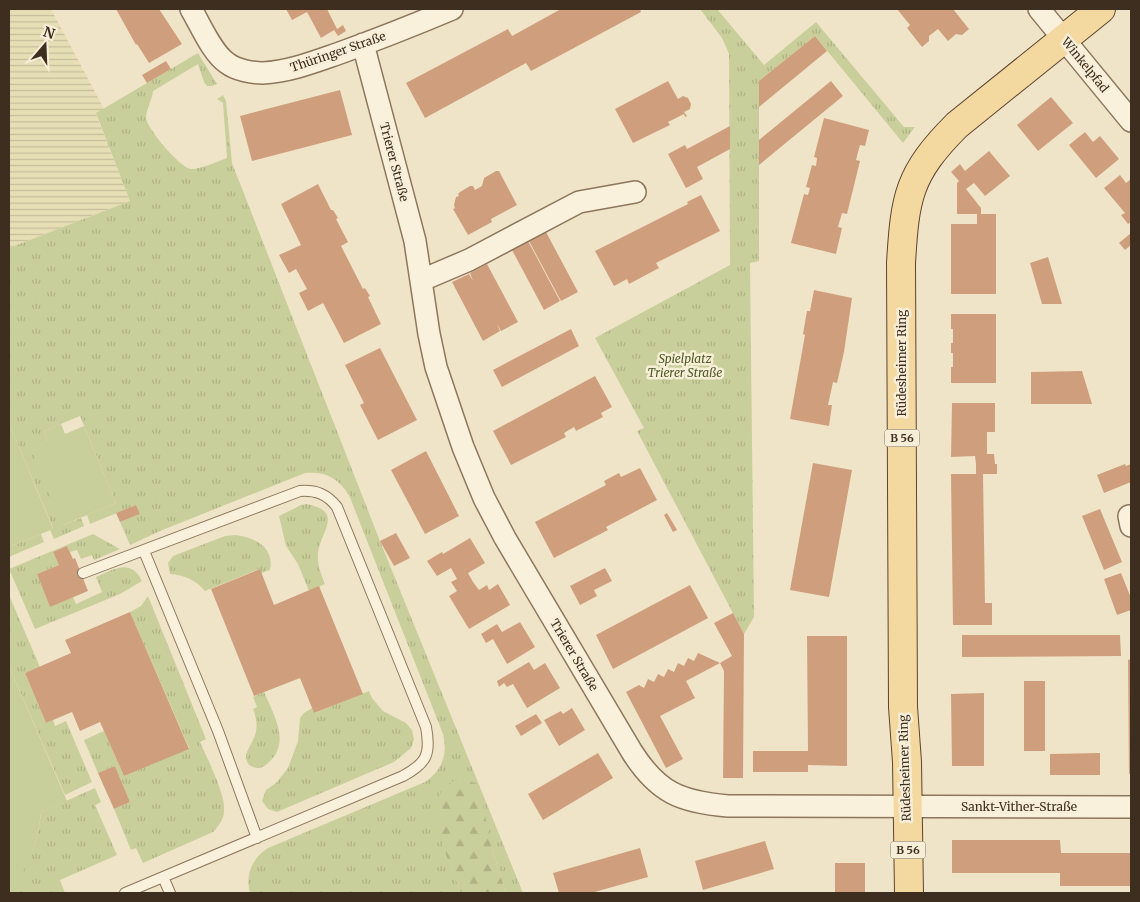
<svg xmlns="http://www.w3.org/2000/svg" width="1140" height="902" viewBox="0 0 1140 902" font-family="Merriweather,serif">
<style>
.farmland{fill:url(#farmland-rules)}
.grass{fill:url(#grass-tufts)}
.forest{fill:url(#forest-firs)}
.garden{fill:#c9cf9b}
.building{fill:#cf9f7d}
.lines{fill:none;stroke-linecap:round;stroke-linejoin:round}
.service-casing{stroke:#8d765c;stroke-width:12}
.minor-casing{stroke:#8d765c;stroke-width:24}
.primary-casing{stroke:#5b4430;stroke-width:30}
.service{stroke:#faf1dc;stroke-width:10}
.minor{stroke:#faf1dc;stroke-width:21}
.primary{stroke:#f3d9a0;stroke-width:28}
.labels{text-anchor:middle;stroke-width:5;stroke-linejoin:round;paint-order:stroke}
.shield{fill:#f7eed8;stroke:#756857;stroke-width:1}
.shield-label{font-size:11px;font-weight:bold;fill:#3d2e20}
.street-label{font-size:12px;fill:#3d2e20;stroke:#f7eed8}
.park-label{font-size:12px;font-style:italic;fill:#4d5a26;stroke:#f7eed8}
</style>
<defs>
<pattern id="farmland-rules" width="6" height="5" patternUnits="userSpaceOnUse" patternTransform="scale(1.25)"><rect width="6" height="5" fill="#e6deb5"/><path d="M0 2.5h6" fill="none" stroke="#c6bf9b"/></pattern>
<pattern id="grass-tufts" width="24" height="20" patternUnits="userSpaceOnUse" patternTransform="scale(1.25)"><rect width="24" height="20" fill="#c9cf9b"/><path d="M3 7l-1-3M5 7V3M7 7l1-3M15 17l-1-3M17 17v-4M19 17l1-3" fill="none" stroke="#aeb285"/></pattern>
<pattern id="forest-firs" width="22" height="20" patternUnits="userSpaceOnUse" patternTransform="scale(1.25)"><rect width="22" height="20" fill="#c9cf9b"/><path d="M5 1l3.5 6h-7zM16 11l3.5 6h-7z" fill="#aeb285"/></pattern>
</defs>
<rect width="100%" height="100%" fill="#f0e4c8"/>
<!-- farmland -->
<path class="farmland" d="M9,9H51L104,109L96,114L130,201L9,248Z"/>
<!-- grass -->
<path class="grass" d="M700,9H717L764,65L816,22L904,127H915L903,143L815,36L759,81V261L750,263L754,617L744,634L637,431L644,428L595,338L730,265L729,54L722,38Z
M198,53L217,84L212,86H207L204,82L198,64L153,91C152,100 146,111 146,117C146,128 179,166 190,169C199,170 219,161 227,158L223,103L217,99L223,95L226,101L232,163L380,541L523,893H506L491,846L437,816C441,844 452,867 461,893H250C245,875 252,858 268,848L425,782C442,770 448,755 443,734L349,495C338,478 325,471 305,473L160,531L130,545L120,522L140,514L136,505L90,524L87,515L116,503L80,416L44,431L48,442L63,525L81,518L84,526L54,539L50,530L53,528L9,423V248L130,201L96,113Z
M307,504C345,512 320,532 318,553C317,564 321,574 325,584L309,591L298,564L286,546L279,516L301,505Z
M41,534L44,542L9,557V547Z
M93,534L120,549L94,560L92,555L81,559L77,550L70,552L67,546L53,552L59,565L37,574L50,606L73,597L76,604L102,592L96,577C114,569 131,558 142,581L120,594L35,629L9,569Z
M235,535C254,537 275,547 270,570L261,573L259,569L205,591C196,580 184,575 170,574L168,563L173,556L225,536Z
M9,595L40,667L25,673L46,723L53,720L55,726L66,721L92,782L65,795L9,666Z
M148,596L206,739L200,742C207,758 226,795 224,811C224,819 219,826 213,832L143,863L136,848L131,850L114,809L130,802L115,766L98,773L84,740L104,731L124,776L189,748L130,612L141,606Z
M369,691L372,698L383,711L406,723L412,730L414,739L411,748L394,762L277,812L268,809L262,801L266,790L276,783L288,768L298,741L300,718L304,713L312,708L315,713Z
M264,692C274,715 292,744 267,764C262,769 255,769 249,765C241,754 252,746 255,735C258,726 256,717 253,709L257,707L253,697Z
M95,788L101,802L95,805L117,855L60,880L65,893H9C27,867 38,845 41,812Z"/>
<!-- forest -->
<path class="forest" d="M458,778L479,784L491,846L506,893H461C452,867 423,812 445,787C448,783 455,781 458,778Z"/>
<!-- garden -->
<path class="garden" d="M9,423L53,529L9,547Z
M61,424L65,434L84,426L116,503L63,525L31,449L48,442L44,431Z
M9,666L67,801L41,812C38,843 28,869 9,893Z"/>
<!-- building -->
<path class="building" d="M116,9H159L182,44L149,63L137,44L136,45Z
M286,9H327L337,29L343,25L346,31L338,36L334,30L321,38L307,12L292,20Z
M561,9H640L641,12L531,71L526,63L425,118L406,83L508,29L512,36Z
M897,9H953L969,29L962,35L956,34L948,41L938,29L929,36V41L922,47L907,28L910,25Z
M815,36L827,51L759,107V81Z
M166,61L171,69L147,83L142,75Z
M668,81L678,99L683,96L688,98L691,104L690,109L684,112L687,116L685,117L684,114L668,122L670,125L633,143L615,109Z
M831,81L843,96L759,165V140Z
M340,90L352,135L252,161L240,116Z
M1051,97L1073,123L1038,151L1017,125Z
M824,118L869,130L865,146L860,145L858,152L856,160L860,161L847,214L842,213L838,227L842,228L836,254L791,243L804,194L808,195L810,188L806,187L812,165L816,166L817,158L814,157Z
M730,126V149L697,167L703,179L686,188L668,154L685,145L687,149Z
M1085,132L1093,142L1100,136L1119,159L1096,178L1069,145Z
M989,151L1010,176L985,196L974,183L966,189L981,208V214H996V294H951V224H977V214H957V183L959,181L951,172L960,164L965,171Z
M496,171H499L517,205L491,219L492,222L468,235L453,209L455,208L454,205L456,197L459,196L458,194L460,192L470,186H473L475,190L482,186L484,178Z
M1120,175L1126,183L1131,179V222L1128,224L1121,215L1125,213L1104,188Z
M318,184L331,210H333L338,218L336,219L348,242L341,246L363,289L365,288L370,296L368,297L381,324L344,343L323,303L308,311L299,293L307,289L296,269L289,273L279,255L301,245L281,204Z
M701,195L720,231L656,263L659,268L629,284L627,279L614,286L595,251L688,204L687,202Z
M546,232L578,292L561,301L529,241Z
M1131,233V245L1125,250L1119,243Z
M528,241L560,301L544,310L512,250Z
M1048,257L1062,304H1042L1030,263Z
M487,264L518,322L501,331L497,324L500,331L483,341L452,282L469,274L473,281L470,273Z
M814,290L852,298L844,352L837,383L833,382L828,405H832L829,426L790,419L805,335L803,334L807,311H810Z
M951,314H996V383H951V367H953V353H951V343H953V329H951Z
M571,329L579,346L502,387L493,370Z
M380,348L417,420L378,440L360,405L364,403L345,365Z
M1082,371L1092,404H1031V372Z
M595,376L612,407L601,413L603,417L576,431L574,427L564,433L566,437L511,465L493,431Z
M952,403H995V432H987V454H994L995,464H997V474H983L985,603H992V625H953L951,474H976V464L975,456L951,457Z
M426,451L459,516L425,534L391,470Z
M813,463L852,470L829,597L790,590Z
M1125,464L1126,466L1131,464V482L1104,493L1097,475Z
M640,468L657,500L606,527L608,530L554,558L535,522L606,485L604,481L619,473L621,477Z
M136,505L140,514L120,522L116,513Z
M1100,509L1122,562L1104,570L1082,516Z
M667,513L677,530L673,532L664,515Z
M396,533L410,558L394,566L380,541Z
M470,538L485,563L468,573L473,582L479,590L487,585L489,590L498,584L510,605L469,629L449,596L457,591L451,582L457,579L451,568L437,576L427,561L442,552L443,554Z
M67,546L73,559L75,558L88,591L50,607L37,574L59,565L53,552Z
M605,568L612,581L594,590L597,596L580,605L570,586Z
M260,569L274,605L319,586L363,694L314,713L300,678L254,696L211,589Z
M1121,573L1131,598V610L1117,615L1104,579Z
M690,585L708,618L613,669L596,635Z
M130,612L189,749L124,776L100,722L80,731L72,712L46,723L25,673L71,653L65,640Z
M733,613L744,634L743,778H723L724,671L720,663L732,656L714,623Z
M520,622L535,647L507,664L493,639L486,643L481,634L497,624L502,632Z
M962,635H1120L1121,656L962,657Z
M807,636H847V766L808,765V772H753V751H808Z
M698,653L720,663L686,681L695,698L660,716L683,759L666,768L626,692L639,685L644,688L648,679L654,682L658,674L664,677L668,669L674,672L678,663L684,666L688,658L694,661Z
M1131,659V774H1129L1128,660Z
M529,662L534,670L545,663L560,688L527,708L513,684L507,687L504,683L499,687L497,681Z
M1024,681H1045V751H1024Z
M984,693V766H952L951,694Z
M572,708L585,730L559,746L544,720L561,711L563,714Z
M536,714L542,723L521,736L515,726Z
M598,753L613,778L543,820L528,794Z
M1100,753V775H1050V754Z
M115,766L130,802L114,809L98,773Z
M952,840H1060L1061,853H1131V886H1060V873H952Z
M765,841L774,869L703,890L695,861Z
M640,848L648,877L591,893H559L553,873Z
M835,863H865V893H835Z"/>
<g class="lines">
<defs>
<path id="service" d="M144,551L218,731L257,838
M83,573L300,491C316,490 327,494 337,507L426,727C431,754 427,763 403,776L125,893
M163,877L170,893"/>
<path id="minor" d="M191,9C200,24 212,53 227,63C236,70 252,73 263,73C288,72 314,62 337,54C376,40 414,25 452,9
M1039,9L1131,121
M363,44L415,241L429,334L436,367L463,447L484,498L505,538L632,752C658,793 681,802 728,806L1131,807
M422,280L469,260L579,202L635,192
M1129,516L1131,526"/>
<path id="primary" d="M909,893L907,762L903,707L901,263C905,197 908,174 957,125L1101,9"/>
</defs>
<!-- service casing -->
<use href="#service" class="service-casing"/>
<!-- minor casing -->
<use href="#minor" class="minor-casing"/>
<!-- primary casing -->
<use href="#primary" class="primary-casing"/>
<!-- service -->
<use href="#service" class="service"/>
<!-- minor -->
<use href="#minor" class="minor"/>
<!-- primary -->
<use href="#primary" class="primary"/>
</g>
<g class="labels">
<!-- shield labels -->
<g class="shield">
<rect x="884.5" y="429.5" width="35" height="17" rx="4"/>
<rect x="890.5" y="841.5" width="35" height="17" rx="4"/>
</g>
<g class="shield-label">
<text x="902" y="442">B 56</text>
<text x="908" y="854">B 56</text>
</g>
<!-- street labels -->
<g class="street-label">
<text transform="translate(338 52) rotate(-19)" y="4">Thüringer Straße</text>
<text transform="translate(1085 65) rotate(51)" y="4">Winkelpfad</text>
<text transform="translate(394 162) rotate(75)" y="4">Trierer Straße</text>
<text transform="translate(902 363) rotate(-90)" y="4">Rüdesheimer Ring</text>
<text transform="translate(574 655) rotate(59)" y="4">Trierer Straße</text>
<text transform="translate(905 768) rotate(-92)" y="4">Rüdesheimer Ring</text>
<text x="1019" y="811">Sankt-Vither-Straße</text>
</g>
<!-- park labels -->
<g class="park-label">
<text x="685" y="363">Spielplatz<tspan x="685" dy="14">Trierer Straße</tspan></text>
</g>
</g>
<!-- border -->
<rect width="1140" height="902" fill="none" stroke="#3d2e20" stroke-width="20"/>
<!-- north arrow -->
<g transform="translate(45 45) rotate(19)" stroke="#f7eed8" stroke-width="4" paint-order="stroke">
<path d="M0-4L9 19L0 12L-9 19Z" fill="#3d2e20"/>
<text y="-8" font-size="14" font-weight="bold" text-anchor="middle" fill="#3d2e20">N</text>
</g>
</svg>
